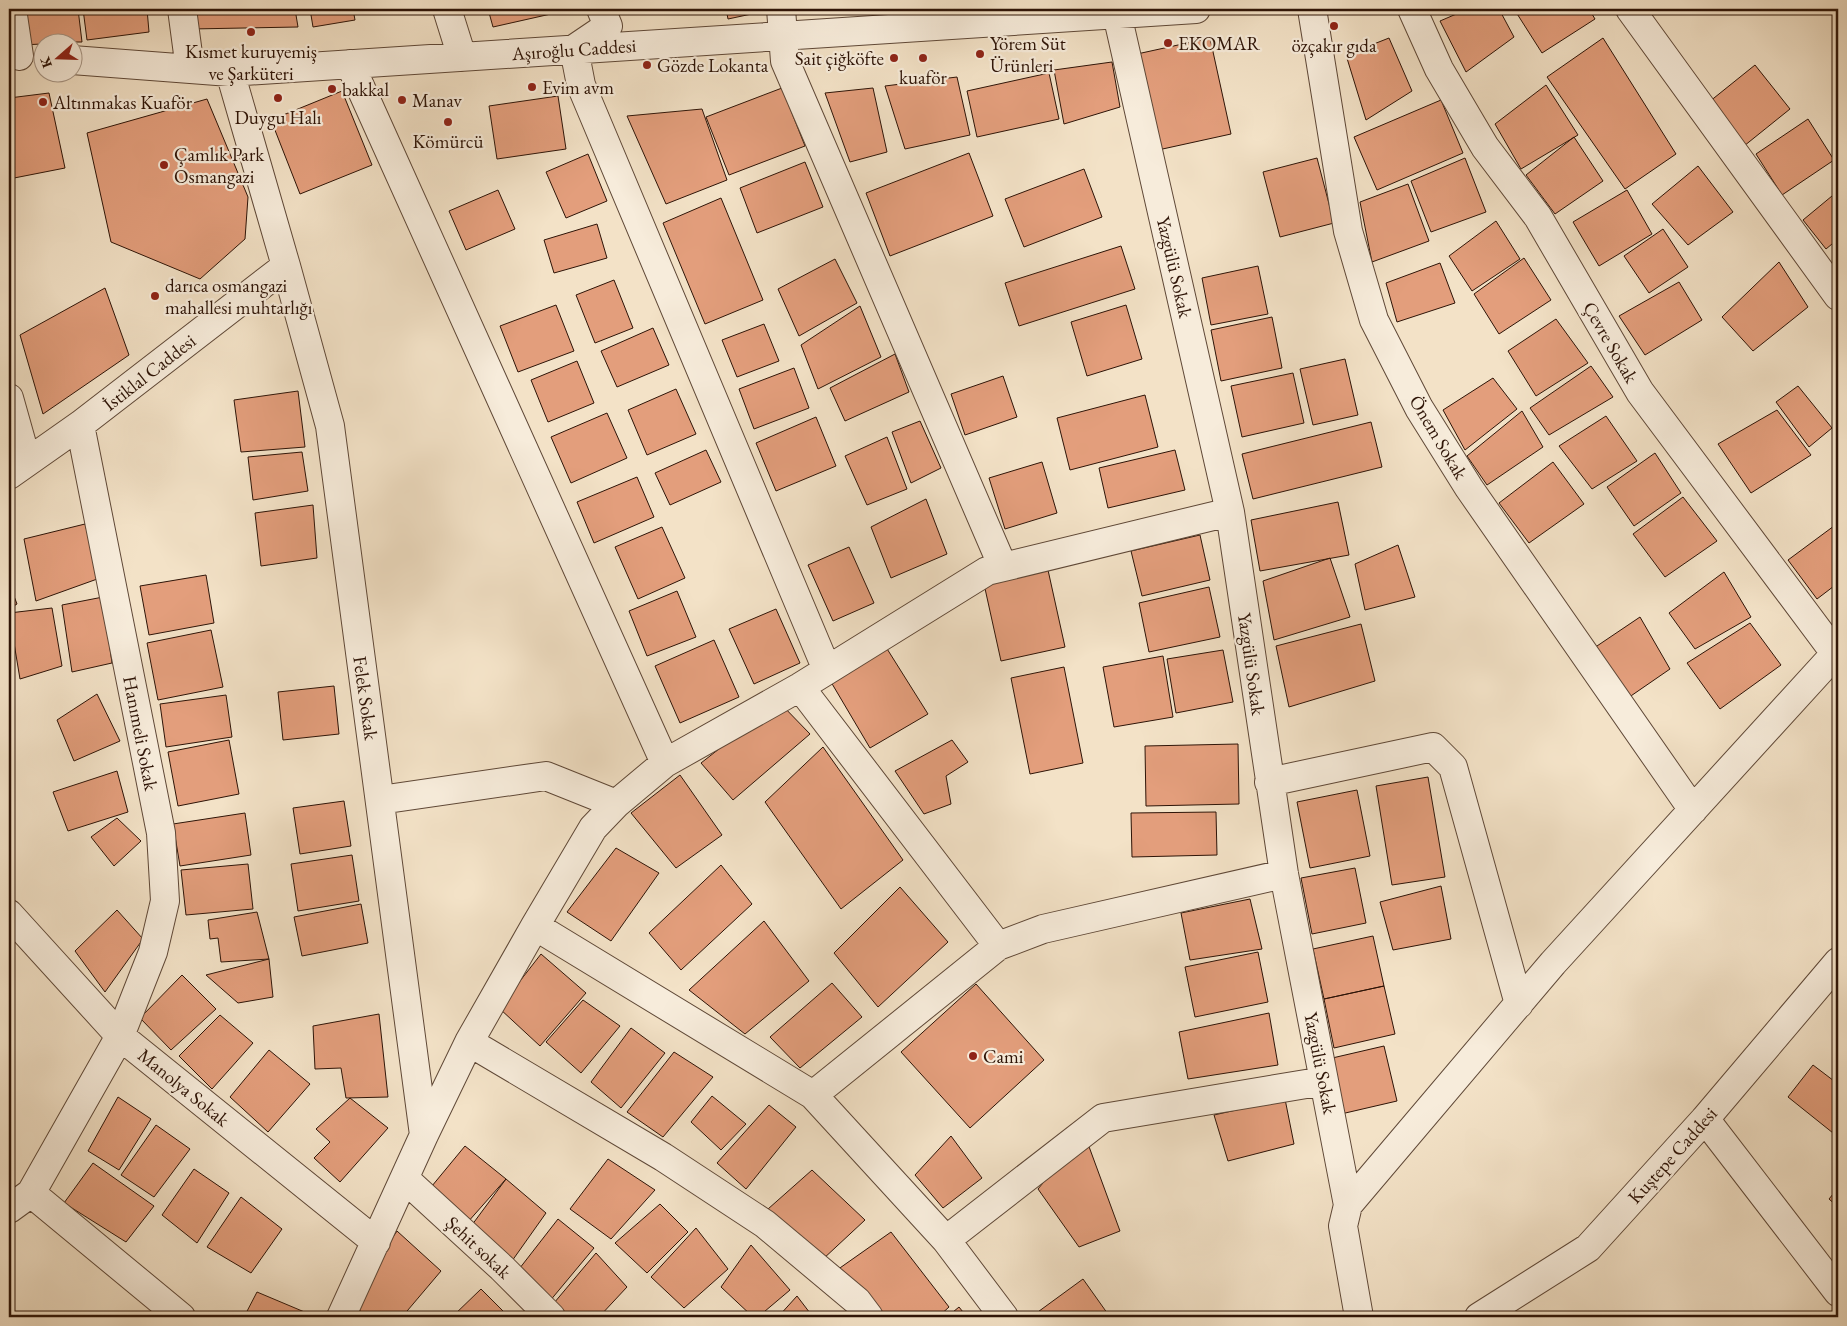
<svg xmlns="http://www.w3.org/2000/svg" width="1847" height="1326" viewBox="0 0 1847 1326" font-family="'EB Garamond',serif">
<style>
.building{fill:#e39e7c;stroke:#2e1407}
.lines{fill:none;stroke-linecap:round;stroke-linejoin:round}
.minor-casing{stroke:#5f4837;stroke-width:30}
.minor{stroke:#f7ecdb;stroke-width:28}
.poi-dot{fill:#8f2418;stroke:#f7ecdb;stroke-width:2}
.labels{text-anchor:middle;stroke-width:4.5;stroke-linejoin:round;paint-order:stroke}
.poi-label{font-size:19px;fill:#2e1407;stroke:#f7ecdb;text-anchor:start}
.street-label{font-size:19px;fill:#2e1407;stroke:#f7ecdb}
</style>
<rect width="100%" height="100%" fill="#f3e2c7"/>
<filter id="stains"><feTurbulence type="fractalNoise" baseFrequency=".004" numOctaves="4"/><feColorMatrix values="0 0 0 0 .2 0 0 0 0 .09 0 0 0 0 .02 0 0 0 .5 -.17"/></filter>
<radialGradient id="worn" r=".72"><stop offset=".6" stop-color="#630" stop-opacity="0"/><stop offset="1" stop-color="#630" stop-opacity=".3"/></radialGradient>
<!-- building -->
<path class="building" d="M16,9H78L82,42H42V44L21,45Z
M83,9H147L149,32L87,40Z
M188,9H295L298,27L191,29Z
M310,9H353L355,20L313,27Z
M488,9H573L493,27Z
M726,9H775L728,19Z
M1468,9H1499L1514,37L1466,72L1440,21Z
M1514,9H1589L1595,19L1542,53Z
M1210,38L1231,134L1158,150L1137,54Z
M1389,38L1412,91L1366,120L1346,55Z
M1603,38L1676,154L1625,189L1547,77Z
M1112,62L1120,107L1064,124L1054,70Z
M1755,65L1790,109L1744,146L1709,102Z
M1049,73L1059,119L977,137L967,91Z
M957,77L970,135L905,149L885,86Z
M1546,85L1578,135L1521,169L1495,124Z
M782,88L805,146L729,175L706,117Z
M873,88L887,152L850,162L825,93Z
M342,91L372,165L300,194L271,120Z
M49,93L65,168L9,179V98Z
M558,96L566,149L497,159L489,106Z
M207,99L248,197L245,239L200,279L111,242L87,133Z
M1441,100L1463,153L1377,190L1354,137Z
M702,109L727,180L666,204L627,116Z
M1808,119L1834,160L1782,195L1756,154Z
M1574,137L1603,181L1555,214L1526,175Z
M969,153L993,216L890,256L866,193Z
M588,154L607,201L566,218L546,172Z
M1317,158L1334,223L1280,237L1263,172Z
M1465,158L1486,212L1431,232L1411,181Z
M805,162L823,207L757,233L740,188Z
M1698,166L1733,212L1688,245L1652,204Z
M1084,169L1102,217L1024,247L1005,199Z
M1408,184L1429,241L1372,262L1360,202Z
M498,190L515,229L466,250L449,211Z
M1627,190L1652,234L1599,266L1573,222Z
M1838,191V239L1826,249L1803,220Z
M721,198L763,300L705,324L663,223Z
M1496,221L1520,259L1472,291L1449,256Z
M597,224L607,258L554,273L544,240Z
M1663,229L1688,267L1649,293L1624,256Z
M1121,246L1135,289L1019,326L1005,283Z
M1524,258L1551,300L1499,334L1474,294Z
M835,259L857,303L799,336L778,289Z
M1779,262L1808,307L1753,351L1722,317Z
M1440,263L1455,303L1397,322L1386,283Z
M1258,266L1268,314L1211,325L1202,278Z
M614,280L633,328L595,343L576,295Z
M1679,282L1702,320L1645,355L1619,316Z
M105,288L129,355L43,414L20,335Z
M556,305L574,351L518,372L500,326Z
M1126,305L1142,359L1087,376L1071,322Z
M860,306L881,357L818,389L801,345Z
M1272,317L1282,368L1221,381L1211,330Z
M1556,319L1588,363L1536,396L1508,351Z
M764,324L779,361L737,377L722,340Z
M653,328L669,365L617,387L601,351Z
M895,354L909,392L845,421L830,388Z
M1345,359L1358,415L1313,425L1300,369Z
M577,361L594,403L548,422L531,380Z
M1591,366L1613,397L1549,435L1530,408Z
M794,368L809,408L754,429L739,389Z
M1293,373L1304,423L1242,437L1231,386Z
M1003,376L1017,417L965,435L951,394Z
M1493,378L1517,409L1465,450L1443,410Z
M1798,386L1832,428L1809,447L1776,402Z
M676,389L696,434L647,455L628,410Z
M298,391L305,447L241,452L234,400Z
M1145,395L1158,447L1070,470L1057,418Z
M1777,410L1811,455L1751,493L1718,444Z
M1522,411L1543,447L1487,485L1467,456Z
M607,413L627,458L571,483L551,437Z
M1606,416L1637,461L1592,489L1559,446Z
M816,417L836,466L776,491L756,443Z
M920,421L941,468L911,483L892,432Z
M1371,422L1382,467L1253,499L1242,454Z
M887,437L907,489L867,505L845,456Z
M706,450L721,482L670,505L655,473Z
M1175,450L1185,490L1108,508L1099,468Z
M302,452L308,491L253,500L248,457Z
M1655,453L1681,493L1634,526L1607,487Z
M1042,462L1057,513L1005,529L989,478Z
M1553,462L1584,504L1529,543L1499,503Z
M637,477L654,517L594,543L577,502Z
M1683,497L1717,541L1665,577L1633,534Z
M926,499L947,554L891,578L871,527Z
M1338,502L1349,555L1260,571L1251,520Z
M313,505L317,558L261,566L255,513Z
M1838,523V583L1817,599L1788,560Z
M85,524L100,578L36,601L24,539Z
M662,527L685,578L638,599L615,547Z
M1200,535L1210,580L1142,596L1131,551Z
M1398,545L1415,597L1365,610L1355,564Z
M849,547L874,603L833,621L808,565Z
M1330,558L1350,617L1274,640L1263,581Z
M1048,570L1065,647L1001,661L984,584Z
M1724,572L1751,617L1695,649L1669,613Z
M206,575L214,623L149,635L140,586Z
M9,583L17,604L9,609Z
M1209,587L1220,637L1149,652L1139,603Z
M677,591L696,637L647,656L629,611Z
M103,597L112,663L72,672L62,605Z
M52,608L62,666L20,679L9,613Z
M776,609L800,663L754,684L729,629Z
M1640,617L1670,669L1625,700L1594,648Z
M1750,623L1781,665L1720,709L1687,663Z
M1361,624L1375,681L1289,707L1276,646Z
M211,630L223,687L158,700L147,643Z
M714,640L739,697L680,723L655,666Z
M884,644L928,714L870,748L831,682Z
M1223,650L1233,702L1176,713L1167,659Z
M1163,656L1173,717L1114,727L1103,667Z
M1064,667L1083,763L1030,774L1011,678Z
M334,686L339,734L283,740L278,692Z
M97,694L120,741L74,761L57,720Z
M226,695L232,737L166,747L160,704Z
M779,702L810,734L733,800L701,763Z
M229,740L239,794L178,806L168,752Z
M952,740L968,762L946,776L951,804L924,814L895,771Z
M1238,744L1239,804L1146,806L1145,746Z
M823,747L903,860L841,909L765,802Z
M117,771L128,812L68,831L53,792Z
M680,775L722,835L676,868L631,813Z
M1428,777L1445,877L1392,885L1376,786Z
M1357,790L1370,856L1310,868L1297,802Z
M344,801L351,846L300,854L293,808Z
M1216,812L1217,855L1132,857L1131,813Z
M245,813L251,855L180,866L173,824Z
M117,818L141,841L114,866L91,837Z
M616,848L659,873L611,941L567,912Z
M352,855L359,901L298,911L291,864Z
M248,864L253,909L186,915L181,870Z
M721,865L752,904L681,970L649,933Z
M1355,868L1366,923L1312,934L1301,878Z
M1441,886L1451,939L1393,950L1380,902Z
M900,887L948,942L878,1007L834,953Z
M1250,899L1262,949L1190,960L1181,913Z
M361,904L368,943L302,956L294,917Z
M117,910L143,939L105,992L75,951Z
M257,912L269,959L221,962L218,938L210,939L208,920Z
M764,921L809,981L745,1034L689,990Z
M1373,936L1384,986L1324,999L1313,949Z
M1258,952L1268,1002L1195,1017L1185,967Z
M541,954L586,993L540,1046L499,1008Z
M269,959L273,997L238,1003L206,975Z
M182,975L216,1009L171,1050L140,1018Z
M832,983L862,1017L800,1068L770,1037Z
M976,984L1044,1060L970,1128L901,1052Z
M1384,986L1395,1034L1334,1048L1324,999Z
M583,1000L620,1026L581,1073L546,1042Z
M1269,1013L1278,1065L1188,1079L1179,1032Z
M379,1014L388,1097L346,1098L341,1068L315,1069L313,1026Z
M220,1015L253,1043L212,1089L179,1056Z
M631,1028L665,1053L621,1108L591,1082Z
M1384,1046L1397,1101L1341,1114L1328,1059Z
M269,1050L310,1084L268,1132L230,1097Z
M674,1052L713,1077L663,1137L627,1112Z
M1813,1065L1838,1084V1137L1788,1097Z
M712,1096L746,1124L721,1150L691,1122Z
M118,1097L151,1119L119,1170L88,1151Z
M350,1098L388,1128L340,1182L314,1158L330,1142L316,1129Z
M1285,1099L1294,1144L1228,1161L1214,1115Z
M769,1105L796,1127L746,1189L717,1163Z
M156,1125L190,1149L154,1197L121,1175Z
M1084,1133L1120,1231L1079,1247L1038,1189Z
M951,1136L982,1178L943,1208L915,1175Z
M465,1146L506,1179L467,1223L427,1192Z
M608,1159L655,1190L611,1239L570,1209Z
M93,1163L154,1206L126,1242L64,1203Z
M194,1169L229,1193L197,1243L162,1215Z
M812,1170L865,1220L822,1260L768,1209Z
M506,1179L546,1213L507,1268L466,1233Z
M1838,1188V1207L1829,1199Z
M241,1197L282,1229L251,1273L207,1247Z
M660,1204L688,1232L647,1273L615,1243Z
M558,1219L594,1248L549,1302L516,1273Z
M696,1228L728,1269L684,1308L651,1277Z
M397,1231L441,1271L402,1317H368L349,1302Z
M891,1232L949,1307L938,1317H873L837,1270Z
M751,1245L790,1290L758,1317H753L721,1287Z
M596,1253L627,1287L599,1317H570L554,1303Z
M1083,1279L1110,1317H1031Z
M481,1289L509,1317H452Z
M257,1292L314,1316L244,1317Z
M797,1296L813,1317H778Z
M959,1307L967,1317H947Z"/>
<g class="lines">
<defs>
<path id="minor" d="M12,9L19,56
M182,9L190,69
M447,9L462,57
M601,9L608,26L574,49L581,85L827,670
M781,9L785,61L1003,567
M1312,9L1348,231L1374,320L1419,408L1469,488L1693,810
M1412,9L1439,69L1485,147L1538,217L1640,392L1838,657
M1630,9L1838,296
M1117,14L1230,512L1284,874L1348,1205L1343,1226L1359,1317
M72,60L230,72L1196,9
M350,64L665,763
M230,72L286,266L330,426L424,1135
M9,398L27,462
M9,475L80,425L286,266
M800,687L998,946
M1269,782L1433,747L1453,767L1519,1004
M380,800L546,776L616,804
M9,914L120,1036L376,1242
M535,926L813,1095L946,1240L1004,1317
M469,1042L663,1157L765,1224L857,1301L869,1317
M813,1095L998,946L1043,929L1284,874
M1705,1119L1838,1292
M405,1179L502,1268L551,1317
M31,1193L181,1317
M1348,1205L1553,963L1835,654
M9,1209L31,1193L120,1036L153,952L165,901L161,833L80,425
M946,1240L1103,1118L1324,1081
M341,1317L424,1135L469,1042L535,926L593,828L616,804L665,763L800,687L987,571L1230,512
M1479,1317L1588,1248L1705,1119L1838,962"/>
</defs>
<!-- minor casing -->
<use href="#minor" class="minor-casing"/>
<!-- minor -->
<use href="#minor" class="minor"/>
</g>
<!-- markers -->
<g class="poi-dot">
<circle cx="1334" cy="26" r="5"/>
<circle cx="251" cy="32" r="5"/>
<circle cx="1168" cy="43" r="5"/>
<circle cx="980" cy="54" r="5"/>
<circle cx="894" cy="58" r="5"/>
<circle cx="923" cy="58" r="5"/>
<circle cx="647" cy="65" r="5"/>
<circle cx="532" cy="87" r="5"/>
<circle cx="332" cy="89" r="5"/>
<circle cx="278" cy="98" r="5"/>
<circle cx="402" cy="100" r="5"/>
<circle cx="43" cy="102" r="5"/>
<circle cx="448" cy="122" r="5"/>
<circle cx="164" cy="165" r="5"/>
<circle cx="155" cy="296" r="5"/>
<circle cx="973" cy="1056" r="5"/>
</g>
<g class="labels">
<!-- poi labels -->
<g class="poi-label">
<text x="990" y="50">Yörem Süt<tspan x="990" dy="22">Ürünleri</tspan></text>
<text x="1178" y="50">EKOMAR</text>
<text x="1334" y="52" text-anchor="middle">özçakır gıda</text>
<text x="251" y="58" text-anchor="middle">Kısmet kuruyemiş<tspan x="251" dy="22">ve Şarküteri</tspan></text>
<text x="884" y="65" text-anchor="end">Sait çiğköfte</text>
<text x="657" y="72">Gözde Lokanta</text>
<text x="923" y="84" text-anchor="middle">kuaför</text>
<text x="542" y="94">Evim avm</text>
<text x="342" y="96">bakkal</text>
<text x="412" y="107">Manav</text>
<text x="53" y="109">Altınmakas Kuaför</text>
<text x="278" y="124" text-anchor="middle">Duygu Halı</text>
<text x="448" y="148" text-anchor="middle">Kömürcü</text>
<text x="174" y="161">Çamlık Park<tspan x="174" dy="22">Osmangazi</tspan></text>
<text x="165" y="292">darıca osmangazi<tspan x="165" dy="22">mahallesi muhtarlığı</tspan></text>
<text x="983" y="1063">Cami</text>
</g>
<!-- street labels -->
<g class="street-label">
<text transform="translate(574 49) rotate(-4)" y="7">Aşıroğlu Caddesi</text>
<text transform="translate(1175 267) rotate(77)" y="7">Yazgülü Sokak</text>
<text transform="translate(1611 342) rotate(60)" y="7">Çevre Sokak</text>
<text transform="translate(149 372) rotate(-38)" y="7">İstiklal Caddesi</text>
<text transform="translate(1439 437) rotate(59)" y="7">Önem Sokak</text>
<text transform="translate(1252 664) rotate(82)" y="7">Yazgülü Sokak</text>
<text transform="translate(366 698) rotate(82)" y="7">Felek Sokak</text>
<text transform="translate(141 733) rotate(79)" y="7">Hanımeli Sokak</text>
<text transform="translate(1321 1063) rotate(79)" y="7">Yazgülü Sokak</text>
<text transform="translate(184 1087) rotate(39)" y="7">Manolya Sokak</text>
<text transform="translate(1672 1155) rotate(-48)" y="7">Kuştepe Caddesi</text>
<text transform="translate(479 1247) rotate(43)" y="7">Şehit sokak</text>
</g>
</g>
<!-- margin -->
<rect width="1847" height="1326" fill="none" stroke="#f3e2c7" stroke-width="30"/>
<rect x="10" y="10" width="1827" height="1306" fill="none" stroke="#2e1407" stroke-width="2.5"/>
<rect x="15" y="15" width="1817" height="1296" fill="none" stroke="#2e1407"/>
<!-- north arrow -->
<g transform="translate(58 58) rotate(250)"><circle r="24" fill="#f7ecdb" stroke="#a79686"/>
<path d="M0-4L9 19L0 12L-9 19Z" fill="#8f2418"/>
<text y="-8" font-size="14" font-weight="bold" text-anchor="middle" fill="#2e1407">K</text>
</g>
<rect width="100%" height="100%" filter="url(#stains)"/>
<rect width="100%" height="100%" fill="url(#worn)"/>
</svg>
